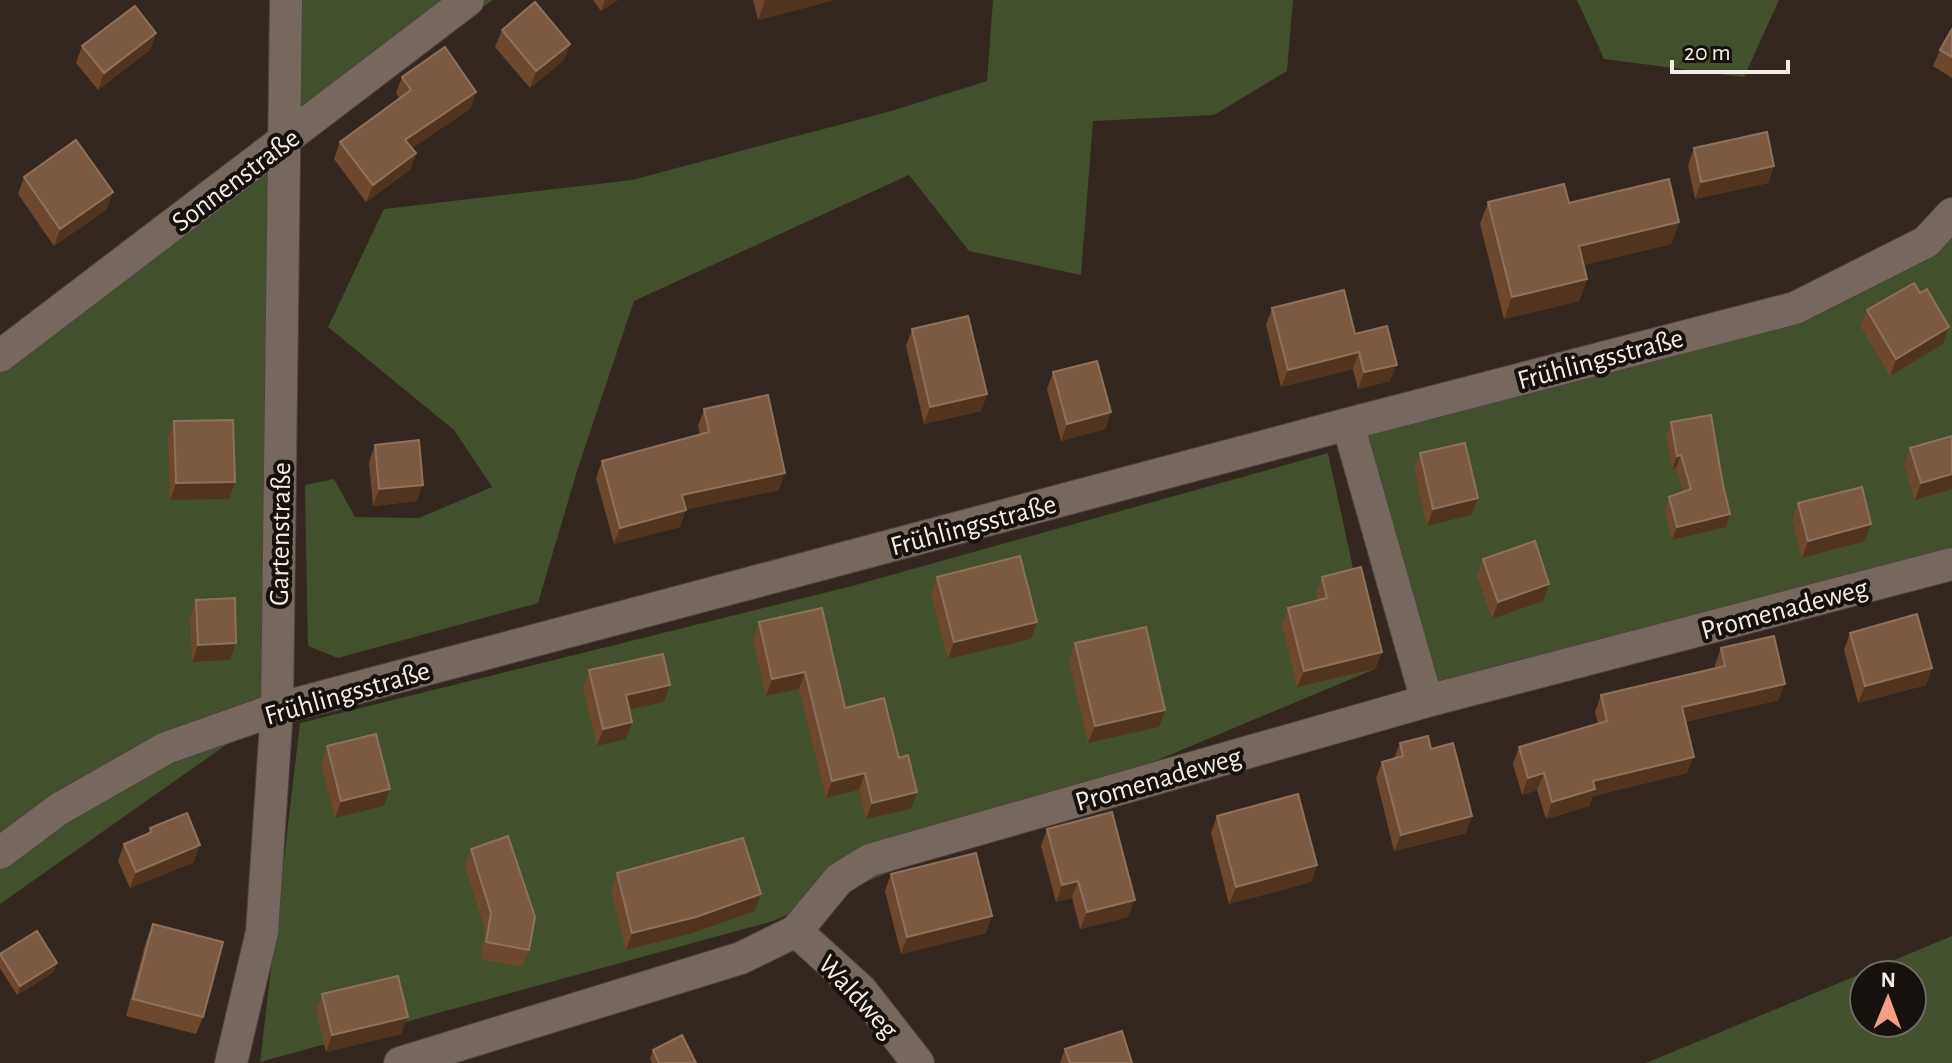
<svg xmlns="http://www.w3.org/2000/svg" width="1952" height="1063" viewBox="0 0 1952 1063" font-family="'Alegreya Sans',sans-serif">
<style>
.green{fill:#42502d;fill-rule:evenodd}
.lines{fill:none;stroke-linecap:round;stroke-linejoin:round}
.minor-casing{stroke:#4e443e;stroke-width:34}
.minor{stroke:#76685e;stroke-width:32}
.wall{fill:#6d482d}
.shaded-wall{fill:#50341f}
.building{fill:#7c5a41;stroke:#8e715b;stroke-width:2}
.labels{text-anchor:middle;stroke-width:8;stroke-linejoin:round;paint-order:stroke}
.street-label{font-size:28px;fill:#f4ece7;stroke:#16110d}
</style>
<rect width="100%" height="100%" fill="#33271f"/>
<!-- green -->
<path class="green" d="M285,0H493L285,142L277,709L0,904V356L285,142Z
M993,0H1293L1287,71L1214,115L1093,121L1081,275L969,251L909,175L634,301L577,471L538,603L338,658L308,646L305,485L334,479L355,517L419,518L492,487L454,430L328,327L384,209L632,180L891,111L987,81Z
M1577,0H1779L1744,77L1604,59Z
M1952,214V564L1427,701L1348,424L1795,308Z
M1328,453L1375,669L773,921L260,1062L300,723L852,586Z
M1952,936V1063H1646ZM1864,975H1912V1023H1864Z"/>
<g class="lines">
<defs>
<path id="minor" d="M0,356L468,0
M1348,424L1427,701
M0,853L59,809L166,748L277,709L1348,424L1795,308L1926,242L1952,214
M796,931L861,990L918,1063
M231,1063L262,932L277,709L286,0
M400,1063L741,958L796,931L839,879L870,860L1427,701L1952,564"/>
</defs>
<!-- minor casing -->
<use href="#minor" class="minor-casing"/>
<!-- minor -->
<use href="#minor" class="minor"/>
</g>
<!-- wall -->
<path class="wall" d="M593,0H618L601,11Z
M753,0H834L758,20Z
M1952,29V78L1933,66L1940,50Z
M502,30L570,44L563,61L530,88L495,47Z
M156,33L150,50L98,90L76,63L82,46Z
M402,77L476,92L470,109L412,148L416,153L410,170L366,202L334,159L340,142L399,98L396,93Z
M1694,148L1774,166L1768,183L1695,199L1688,165Z
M24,177L107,209L54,246L18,194Z
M1488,202L1569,203L1679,222L1671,244L1584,265L1587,279L1579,301L1504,319L1480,224Z
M1272,308L1355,334L1390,381L1358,389L1353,369L1281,387L1266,325Z
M1867,310L1943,344L1890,376L1861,327Z
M912,329L987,394L981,411L924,424L906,346Z
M1053,372L1111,412L1105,429L1061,441L1047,389Z
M704,409L779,490L686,509L680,527L614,544L596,478L602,461L700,435L698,426Z
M174,421L235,482L229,499L170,500L168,438Z
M1671,422L1723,485L1730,514L1726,527L1672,540L1665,510L1669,497L1683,492L1676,468L1672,469L1666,436Z
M1952,436V489L1915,500L1904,465L1910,448Z
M375,445L417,501L373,506L369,462Z
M1420,453L1478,498L1471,515L1427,526L1414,469Z
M1798,503L1865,541L1802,558L1792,520Z
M1483,559L1543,601L1492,619L1477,576Z
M937,577L1037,622L1031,639L948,659L931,594Z
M1322,577L1382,652L1375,669L1297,687L1282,625L1288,608L1317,601L1316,594Z
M196,600L236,643L230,660L192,662L190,617Z
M759,622L845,708L911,809L866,819L859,790L826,798L799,689L766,696L753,639Z
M1850,633L1932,668L1926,685L1858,703L1844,650Z
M1075,643L1159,727L1088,743L1069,660Z
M1721,648L1779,700L1685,722L1687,773L1593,796L1589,806L1546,819L1537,790L1522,795L1513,764L1519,747L1598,724L1595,712L1601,695L1715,668V665Z
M589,670L664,702L629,710L626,739L597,746L583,687Z
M1400,743L1431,749L1466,833L1394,851L1376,778L1382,762L1394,758Z
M327,746L390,789L384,806L335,818L321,763Z
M1217,816L1317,865L1311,882L1229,904L1211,833Z
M150,828L194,862L130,888L118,861L124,844L148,834Z
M1047,829L1128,917L1080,929L1072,898L1056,902L1041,846Z
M471,849L529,950L522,967L480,959L485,930L465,866Z
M617,873L755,911L690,934L626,950L611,890Z
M891,874L986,933L901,954L885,891Z
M153,924L203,1017L196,1034L126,1016L146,941Z
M0,954L54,972L17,995L0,968Z
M322,994L401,1034L326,1052L316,1011Z
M1065,1049L1132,1063H1060Z
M653,1050L696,1063H652L650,1059Z"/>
<!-- shaded-wall -->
<path class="shaded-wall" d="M605,0H618L601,11Z
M765,0H834L758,20Z
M156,33L150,50L98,90L104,73Z
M570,44L563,61L530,88L536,71Z
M476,92L470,109L399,157L405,140Z
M416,153L410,170L366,202L373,185Z
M1774,166L1768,183L1695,199L1701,182Z
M113,192L107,209L54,246L60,229Z
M1679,222L1671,244L1571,268L1579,246Z
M1587,279L1579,301L1504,319L1512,297Z
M1949,327L1943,344L1890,376L1896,359Z
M1359,352L1353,369L1281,387L1288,370Z
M1397,365L1390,381L1358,389L1364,372Z
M987,394L981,411L924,424L930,407Z
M1111,412L1105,429L1061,441L1067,424Z
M1681,455L1676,468L1672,469L1677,456Z
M785,473L779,490L676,512L682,495Z
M1952,474V489L1915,500L1921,483Z
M235,482L229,499L170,500L176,483Z
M423,485L417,501L373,506L379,489Z
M1478,498L1471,515L1427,526L1433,509Z
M686,510L680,527L614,544L620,528Z
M1730,514L1726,527L1672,540L1677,527Z
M1871,524L1865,541L1802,558L1808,541Z
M1549,584L1543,601L1492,619L1498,602Z
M1037,622L1031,639L948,659L954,642Z
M236,643L230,660L192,662L198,645Z
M1382,652L1375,669L1297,687L1304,671Z
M1932,668L1926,685L1858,703L1865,686Z
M805,672L799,689L766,696L772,679Z
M1785,684L1779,700L1676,724L1682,707Z
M670,685L664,702L620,712L626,695Z
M1165,710L1159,727L1088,743L1095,726Z
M632,722L626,739L597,746L603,729Z
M1694,757L1687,773L1593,796L1589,806L1546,819L1552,802L1593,781Z
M865,773L859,790L826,798L832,781Z
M1544,773L1537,790L1522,795L1528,778Z
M390,789L384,806L335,818L341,801Z
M917,792L911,809L866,819L872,803Z
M1472,816L1466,833L1394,851L1401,835Z
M200,845L194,862L130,888L136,872Z
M1317,865L1311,882L1229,904L1236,887Z
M1078,881L1072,898L1056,902L1062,885Z
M761,894L755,911L690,934L626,950L632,933Z
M1135,900L1128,917L1080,929L1087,912Z
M992,916L986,933L901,954L907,937Z
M57,963L54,972L17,995L20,986Z
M408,1017L401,1034L326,1052L332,1035Z"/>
<!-- building -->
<path class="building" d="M535,2L570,44L536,71L502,30Z
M135,6L156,33L104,73L82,46Z
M1952,29V57L1940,50Z
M445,47L476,92L405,140L416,153L373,185L340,142L411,90L402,77Z
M1767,132L1774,166L1701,182L1694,148Z
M76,140L113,192L60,229L24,177Z
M1669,179L1679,222L1579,246L1587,279L1512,297L1488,202L1564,184L1569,203Z
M1914,283L1920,293L1927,289L1949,327L1896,359L1867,310Z
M1344,290L1355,334L1387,326L1397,365L1364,372L1359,352L1288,370L1272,308Z
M968,316L987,394L930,407L912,329Z
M1097,361L1111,412L1067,424L1053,372Z
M768,395L785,473L682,495L686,510L620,528L602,461L709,432L704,409Z
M1711,415L1723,485L1730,514L1677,527L1669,497L1691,489L1681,455L1677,456L1671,422Z
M233,420L235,482L176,483L174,421Z
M1952,436V474L1921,483L1910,448Z
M419,440L423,485L379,489L375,445Z
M1465,443L1478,498L1433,509L1420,453Z
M1862,487L1871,524L1808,541L1798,503Z
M1535,541L1549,584L1498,602L1483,559Z
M1020,556L1037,622L954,642L937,577Z
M1361,567L1382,652L1304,671L1288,608L1327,598L1322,577Z
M235,598L236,643L198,645L196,600Z
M822,608L845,708L884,698L899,758L908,755L917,792L872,803L865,773L832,781L805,672L772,679L759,622Z
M1917,614L1932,668L1865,686L1850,633Z
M1146,627L1165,710L1095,726L1075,643Z
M1774,636L1785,684L1682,707L1694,757L1593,781L1595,789L1552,802L1544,773L1528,778L1519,747L1607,721L1601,695L1725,666L1721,648Z
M663,654L670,685L626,695L632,722L603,729L589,670Z
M376,734L390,789L341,801L327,746Z
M1428,736L1431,749L1453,743L1472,816L1401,835L1382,762L1403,756L1400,743Z
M1298,794L1317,865L1236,887L1217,816Z
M1112,812L1135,900L1087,912L1078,881L1062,885L1047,829Z
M187,813L200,845L136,872L124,844L152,832L150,828Z
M508,836L535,917L529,950L486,942L491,913L471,849Z
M743,838L761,894L696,917L632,933L617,873Z
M976,853L992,916L907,937L891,874Z
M153,924L223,942L203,1017L133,999Z
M37,931L57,963L20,986L0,954Z
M398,976L408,1017L332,1035L322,994Z
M1122,1031L1132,1063H1070L1065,1049Z
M682,1035L696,1063H659L653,1050Z"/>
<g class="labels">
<!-- street labels -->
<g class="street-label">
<text transform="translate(235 179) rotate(-37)" y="10">Sonnenstraße</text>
<text transform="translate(1600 358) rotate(-15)" y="10">Frühlingsstraße</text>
<text transform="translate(973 524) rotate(-15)" y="10">Frühlingsstraße</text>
<text transform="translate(279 534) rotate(-89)" y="10">Gartenstraße</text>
<text transform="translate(1784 608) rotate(-15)" y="10">Promenadeweg</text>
<text transform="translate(347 692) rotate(-16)" y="10">Frühlingsstraße</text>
<text transform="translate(1158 778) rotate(-16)" y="10">Promenadeweg</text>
<text transform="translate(859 996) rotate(47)" y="10">Waldweg</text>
</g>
</g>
<!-- north arrow -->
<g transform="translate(1888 999) rotate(1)"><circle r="38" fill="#16110d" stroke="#6f6964" stroke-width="2"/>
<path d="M0-6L14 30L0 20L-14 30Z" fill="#f39f84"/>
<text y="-12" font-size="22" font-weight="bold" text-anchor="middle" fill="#f4ece7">N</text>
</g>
<!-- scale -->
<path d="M1672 60v12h116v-12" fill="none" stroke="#f4ece7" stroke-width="4"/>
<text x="1684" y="60" font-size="24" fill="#f4ece7" stroke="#16110d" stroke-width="6" paint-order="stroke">20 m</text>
</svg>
